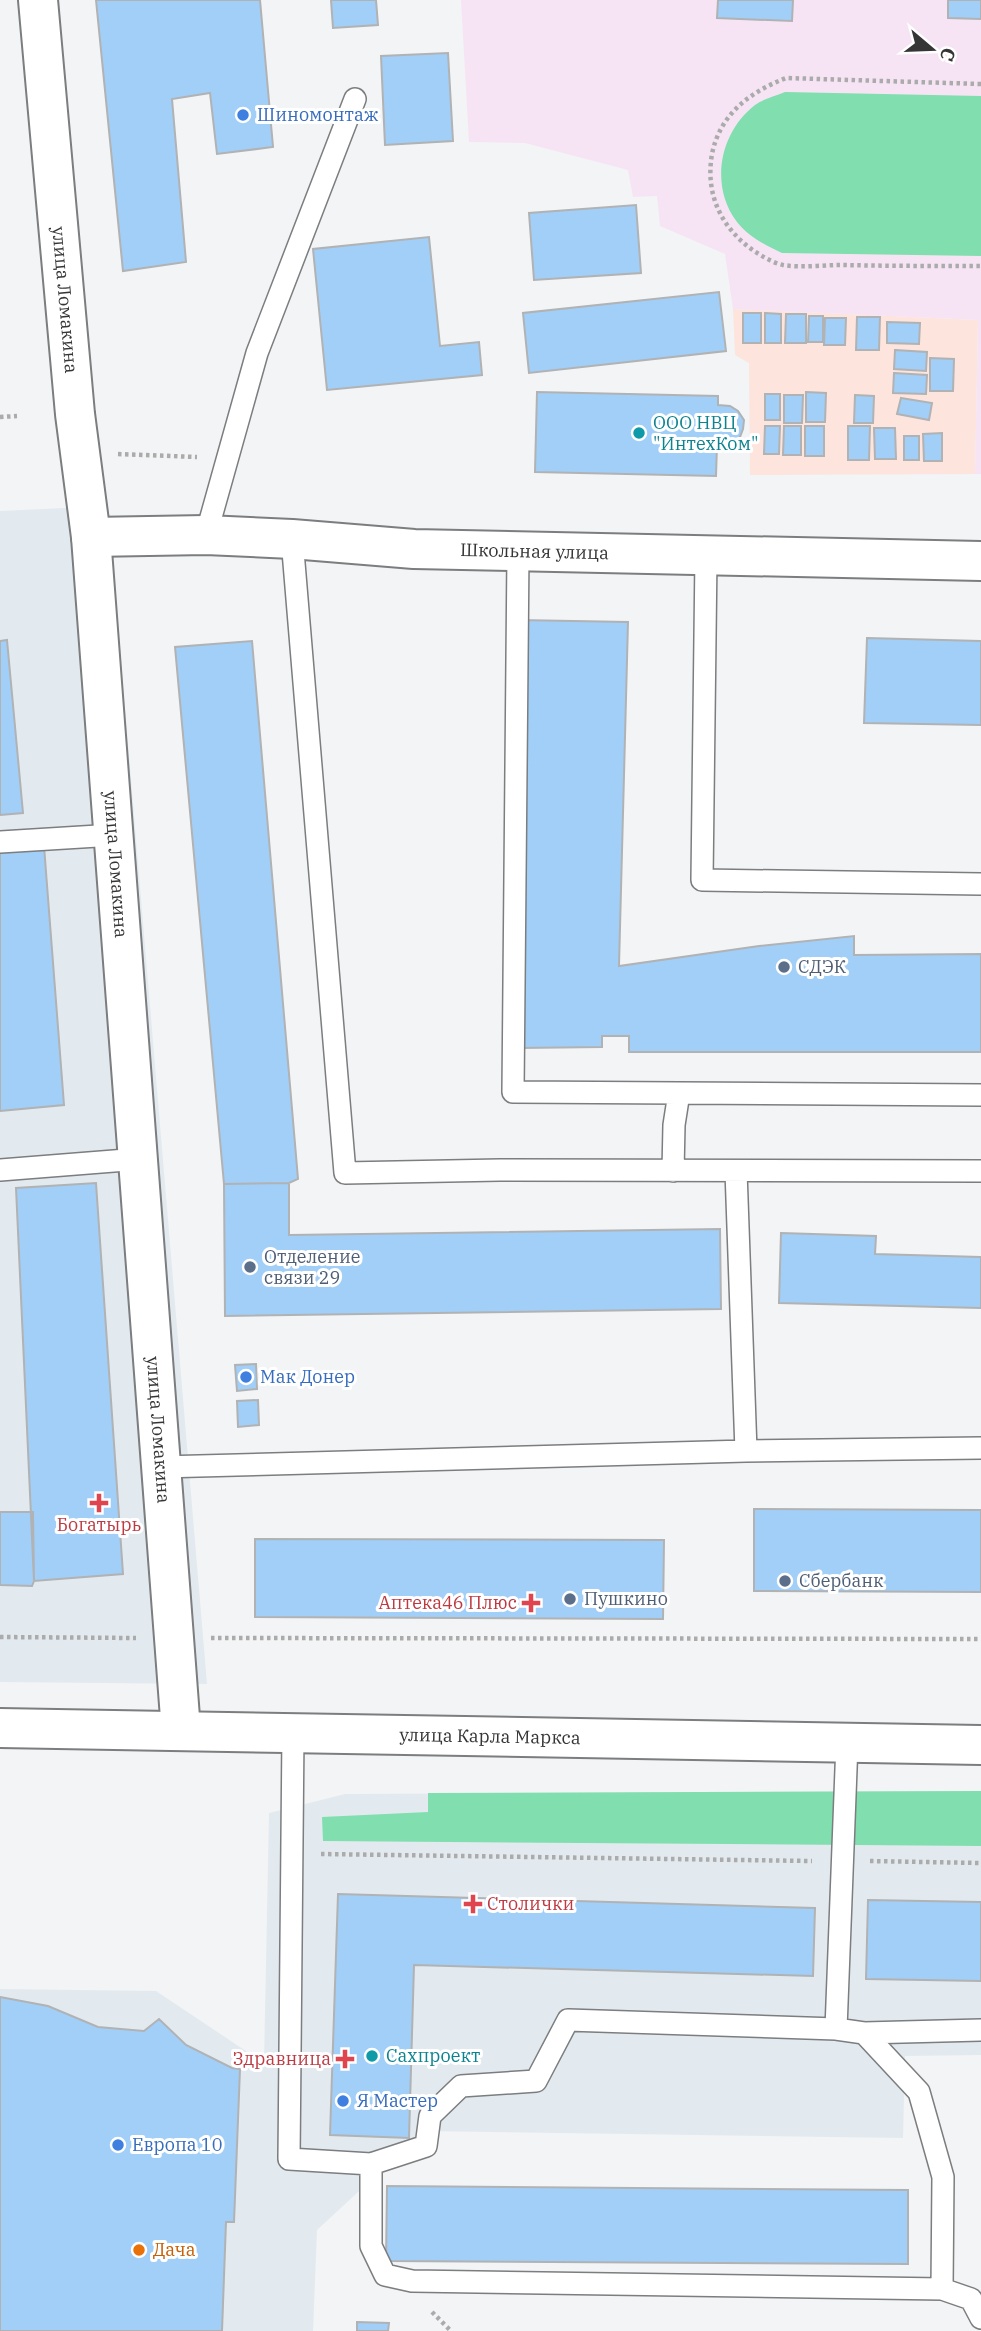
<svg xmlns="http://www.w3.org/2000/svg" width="981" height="2331" viewBox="0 0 981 2331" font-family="'IBM Plex Serif',serif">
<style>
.built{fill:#e2eaf0}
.industrial{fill:#fde4dd}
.education{fill:#f6e4f5}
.green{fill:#81deaf}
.building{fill:#a2cff8;stroke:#b1b2b3;stroke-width:2}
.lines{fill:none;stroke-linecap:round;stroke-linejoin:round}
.lane-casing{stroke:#7b7d7e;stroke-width:24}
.street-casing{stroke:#7b7d7e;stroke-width:42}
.secondary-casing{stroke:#7b7d7e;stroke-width:42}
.primary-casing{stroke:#7b7d7e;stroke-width:42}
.path{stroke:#ababac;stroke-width:4.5;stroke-dasharray:3.5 3.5;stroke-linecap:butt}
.lane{stroke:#fff;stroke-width:21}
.street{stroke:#fff;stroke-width:38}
.secondary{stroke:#fff;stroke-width:38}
.primary{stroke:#fff;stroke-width:38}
.shop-dot{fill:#3f7fe0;stroke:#fff;stroke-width:2.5}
.culture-dot{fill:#0f9aa8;stroke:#fff;stroke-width:2.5}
.service-dot{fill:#5c6f8a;stroke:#fff;stroke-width:2.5}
.health-dot{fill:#e0444e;stroke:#fff;stroke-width:2.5}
.food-dot{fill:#e8710a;stroke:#fff;stroke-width:2.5}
.labels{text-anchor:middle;stroke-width:6;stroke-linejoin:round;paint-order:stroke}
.shop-label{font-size:18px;fill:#366cbe;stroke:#fff;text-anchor:start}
.street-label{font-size:18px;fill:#353536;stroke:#fff}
.culture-label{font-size:18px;fill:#0d838f;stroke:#fff;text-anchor:start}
.service-label{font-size:18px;fill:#4e5e75;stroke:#fff;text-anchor:start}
.health-label{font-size:18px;fill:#be3a42;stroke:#fff;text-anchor:end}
.food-label{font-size:18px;fill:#c56008;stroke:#fff;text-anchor:start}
</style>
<rect width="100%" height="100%" fill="#f3f4f5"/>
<!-- built -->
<path class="built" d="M108,506L207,1684L0,1682V511Z
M981,1791V2055L905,2056L903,2138L424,2131L317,2230L313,2331H0V1989L156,1991L264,2063L269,1813L345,1794Z"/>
<!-- industrial -->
<path class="industrial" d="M733,309L978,320L975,474L750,475L749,363L735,355Z"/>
<!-- education -->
<path class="education" d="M461,0H981V474H975L978,320L733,309L725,254L660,226L657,196L633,197L628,170L525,143L469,142Z"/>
<!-- green -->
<path class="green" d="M785,92L981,96V256L782,253C765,245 749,237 737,222C709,185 720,132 755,105C763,99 775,96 785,92Z
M981,1791V1846L323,1841L322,1817L428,1812V1793Z"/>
<!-- building -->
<path class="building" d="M96,0H260L273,147L217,154L210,93L172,99L186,262L123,271Z
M331,0H376L378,25L333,28Z
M718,0H793L792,21L717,18Z
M948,0H981V19L948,18Z
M448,53L453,141L385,145L381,56Z
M636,205L641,273L534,280L529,213Z
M429,237L440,346L479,342L482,375L327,390L313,249Z
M719,292L726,351L529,373L523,313Z
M743,313H761V343H743Z
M765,313L781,314V343H765Z
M786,314H806V343H785Z
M809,316H823V342H808Z
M857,317H880L879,350H856Z
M825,318H846L845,345H824Z
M887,322L920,323L919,344L887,343Z
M895,350L927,352L926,371L894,369Z
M930,358L954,359L953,391H930Z
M894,373L927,375L926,394L893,393Z
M537,392L718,396V405L730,406L738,411L744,420L743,429L740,437L734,444L717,445L716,476L535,472Z
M806,392L826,393L825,422H806Z
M765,394H780V420H765Z
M784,395H803L802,423H784Z
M855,395L874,396L873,423H854Z
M901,398L932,403L929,420L897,414Z
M765,426H780L779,454H764Z
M784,426H801V455H783Z
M805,426H824V456H805Z
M848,426H870L869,460H848Z
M874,428H895L896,459H875Z
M942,433V461H924L923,434Z
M904,436H919V460H904Z
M518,620L628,622L619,966L759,946L854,936V955L981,954V1052H629V1036H602V1047L520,1048Z
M867,638L981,641V725L864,723Z
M7,640L23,813L0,815V641Z
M252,641L298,1179L289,1183L224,1184L175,647Z
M44,846L64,1105L0,1111V849Z
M96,1183L123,1574L34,1581L16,1188Z
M289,1183V1235L720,1229L721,1309L225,1316L224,1184Z
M781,1233L876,1236L875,1254L981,1257V1308L779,1303Z
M256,1364L257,1389L237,1391L235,1365Z
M258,1400L259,1425L238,1427L237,1401Z
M754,1509L981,1510V1592L754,1591Z
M0,1512H33L34,1581L32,1586L0,1585Z
M255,1539L664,1540L663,1619L255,1617Z
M338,1894L815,1908L813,1976L414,1965L409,2138L330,2135Z
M868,1900L981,1902V1981L866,1979Z
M0,1997L48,2006L98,2027L144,2031L159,2019L186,2045L232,2068L240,2069L234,2222H226L222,2331H0Z
M387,2186L908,2190V2264L386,2261Z
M357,2322L389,2323L388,2331H357Z"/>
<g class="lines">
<defs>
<path id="lane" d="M206,535L257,353L355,99
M292,539L345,1173L500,1170L981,1171
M518,552L513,1092L679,1093L674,1125L673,1171
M706,556L702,880L981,884
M0,842L114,835
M679,1093L981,1095
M0,1170L139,1159
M736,1171L746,1451L981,1448
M161,1467L746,1451
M293,1733L289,2159L371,2164L426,2146L430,2116L461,2086L536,2081L568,2020L836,2029L864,2033L981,2030
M836,2029L847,1743
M864,2033L919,2092L943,2177L942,2289
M371,2164V2246L385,2275L412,2281L942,2289L971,2299L981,2318"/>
<g id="street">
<path id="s1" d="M91,537L206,535L292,539L414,549L981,561"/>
</g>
<g id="secondary">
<path id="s2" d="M38,0L75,414L91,537L181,1731"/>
</g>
<g id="primary">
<path id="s3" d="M0,1728L981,1745"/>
</g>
</defs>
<!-- lane casing -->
<use href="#lane" class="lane-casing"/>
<!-- street casing -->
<use href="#street" class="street-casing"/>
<!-- secondary casing -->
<use href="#secondary" class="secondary-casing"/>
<!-- primary casing -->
<use href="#primary" class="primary-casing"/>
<!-- path -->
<path class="path" d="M981,84L786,78C750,92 720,114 712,154C705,194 721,228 754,251C762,256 773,263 783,265C801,268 823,265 842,265C888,266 935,266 981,266
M0,417L17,416
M118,454L197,457
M0,1637L136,1638
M211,1638L981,1639
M321,1854L812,1861
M870,1861L981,1863
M432,2312L451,2331"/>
<!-- lane -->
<use href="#lane" class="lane"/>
<!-- street -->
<use href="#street" class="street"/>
<!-- secondary -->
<use href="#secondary" class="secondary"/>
<!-- primary -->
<use href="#primary" class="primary"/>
</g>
<!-- markers -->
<g class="shop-dot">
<circle cx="243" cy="115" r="7"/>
<circle cx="246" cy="1377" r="7"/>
<circle cx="343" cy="2101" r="7"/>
<circle cx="118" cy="2145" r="7"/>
</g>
<g class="culture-dot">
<circle cx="639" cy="433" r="7"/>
<circle cx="372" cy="2056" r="7"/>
</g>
<g class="service-dot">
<circle cx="784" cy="967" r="7"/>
<circle cx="250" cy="1267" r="7"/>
<circle cx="785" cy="1581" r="7"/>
<circle cx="570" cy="1599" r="7"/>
</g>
<g class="health-dot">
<path d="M95.5 1492.5h7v7h7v7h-7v7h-7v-7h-7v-7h7z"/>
<path d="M527.5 1592.5h7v7h7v7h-7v7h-7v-7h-7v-7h7z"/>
<path d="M469.5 1893.5h7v7h7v7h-7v7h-7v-7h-7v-7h7z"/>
<path d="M341.5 2048.5h7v7h7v7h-7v7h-7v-7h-7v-7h7z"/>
</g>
<circle class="food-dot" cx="139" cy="2250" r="7"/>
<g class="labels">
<!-- shop labels -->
<g class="shop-label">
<text x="257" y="121">Шиномонтаж</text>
<text x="260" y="1383">Мак Донер</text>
<text x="357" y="2107">Я Мастер</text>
<text x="132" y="2151">Европа 10</text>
</g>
<!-- street labels -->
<g class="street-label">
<text dy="6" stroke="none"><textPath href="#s2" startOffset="301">улица Ломакина</textPath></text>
<text dy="6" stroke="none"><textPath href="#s1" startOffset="444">Школьная улица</textPath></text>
<text dy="6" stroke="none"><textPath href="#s2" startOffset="868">улица Ломакина</textPath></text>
<text dy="6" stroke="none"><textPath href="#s2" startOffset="1435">улица Ломакина</textPath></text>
<text dy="6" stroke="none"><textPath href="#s3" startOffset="490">улица Карла Маркса</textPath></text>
</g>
<!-- culture labels -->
<g class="culture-label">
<text x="653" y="429">ООО НВЦ<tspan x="653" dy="21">"ИнтехКом"</tspan></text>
<text x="386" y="2062">Сахпроект</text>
</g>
<!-- service labels -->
<g class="service-label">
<text x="798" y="973">СДЭК</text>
<text x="264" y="1263">Отделение<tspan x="264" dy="21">связи 29</tspan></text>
<text x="799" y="1587">Сбербанк</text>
<text x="584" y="1605">Пушкино</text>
</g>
<!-- health labels -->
<g class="health-label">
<text x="99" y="1531" text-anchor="middle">Богатырь</text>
<text x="517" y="1609">Аптека46 Плюс</text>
<text x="487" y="1910" text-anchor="start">Столички</text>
<text x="331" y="2065">Здравница</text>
</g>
<!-- food labels -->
<g class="food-label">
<text x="153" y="2256">Дача</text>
</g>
</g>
<!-- north arrow -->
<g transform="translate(932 49) rotate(109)" stroke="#ffffff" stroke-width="5" paint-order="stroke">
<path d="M0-5L12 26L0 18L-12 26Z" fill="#353536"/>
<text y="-10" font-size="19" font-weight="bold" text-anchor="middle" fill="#353536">С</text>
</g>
</svg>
